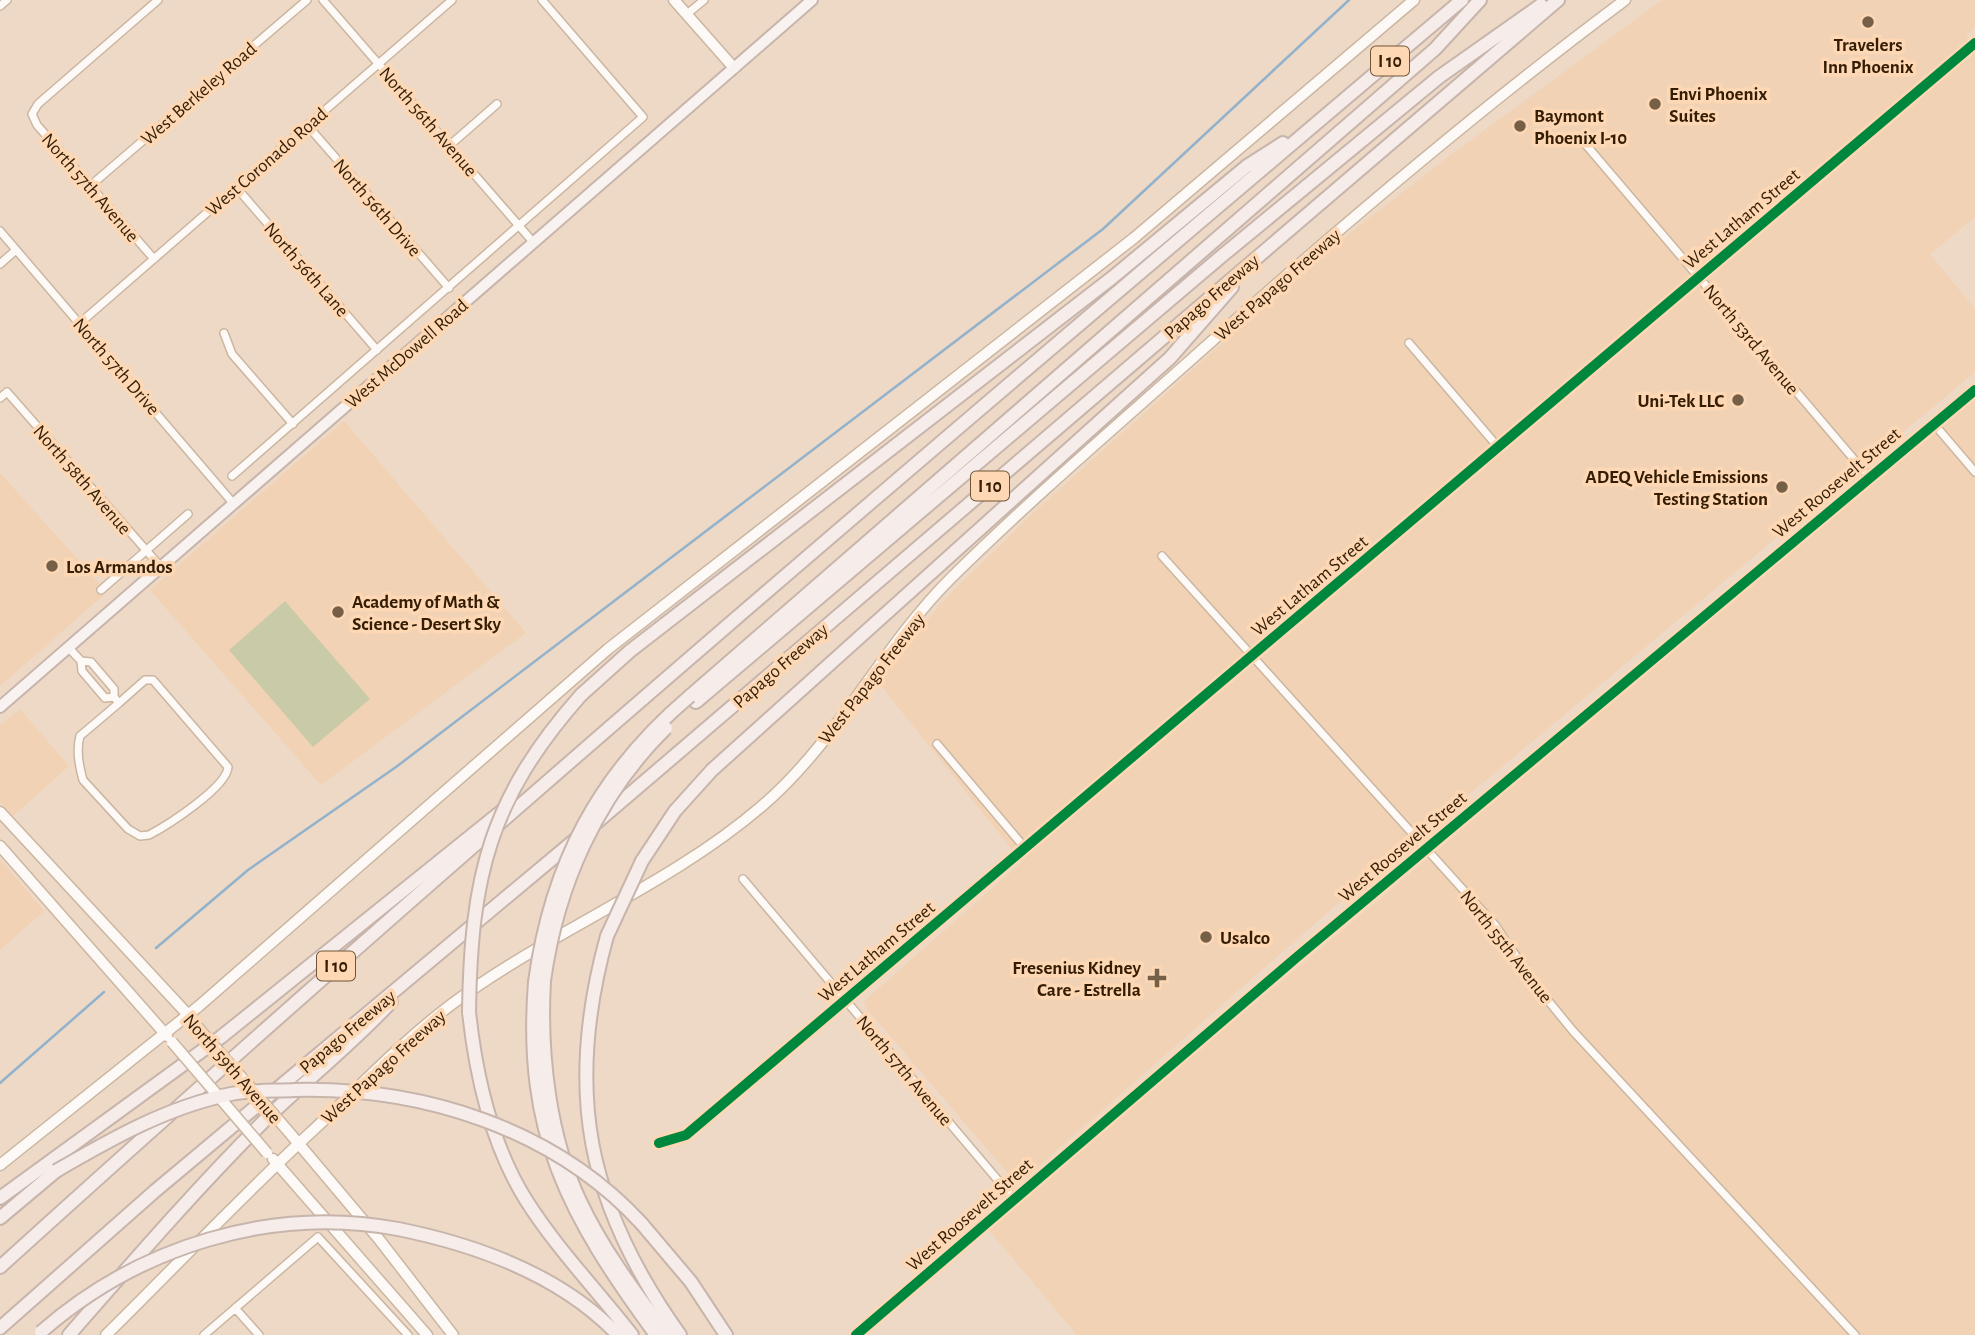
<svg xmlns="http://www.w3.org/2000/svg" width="1975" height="1335" viewBox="0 0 1975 1335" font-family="'Alegreya Sans',sans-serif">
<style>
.built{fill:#f2d2b4}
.green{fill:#c9caa8}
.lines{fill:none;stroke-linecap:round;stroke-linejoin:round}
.stream{stroke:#92b2cc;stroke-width:2.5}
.street-casing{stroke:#cab6a1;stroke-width:10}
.secondary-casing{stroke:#cab6a1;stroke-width:13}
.primary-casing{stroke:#c7b5ac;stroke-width:14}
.highway-casing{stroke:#c7b5ac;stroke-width:16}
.street{stroke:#fcf9f6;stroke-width:7}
.secondary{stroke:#fcf9f6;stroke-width:10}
.primary{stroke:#f8f2f0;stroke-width:10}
.highway{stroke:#f6ecea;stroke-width:12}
.secondary-bridge-casing{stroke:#cab6a1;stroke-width:13;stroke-linecap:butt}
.highway-bridge-casing{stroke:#c7b5ac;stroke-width:16;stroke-linecap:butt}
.secondary-bridge{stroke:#fcf9f6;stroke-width:10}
.highway-bridge{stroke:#f6ecea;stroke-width:12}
.cycleway-casing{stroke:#fed8b4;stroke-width:15}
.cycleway{stroke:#00873e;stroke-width:10}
.poi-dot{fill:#755f47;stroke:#fed8b4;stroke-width:2.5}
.labels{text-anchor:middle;stroke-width:7;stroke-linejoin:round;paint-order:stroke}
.shield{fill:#fed8b4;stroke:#715538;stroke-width:2}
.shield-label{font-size:18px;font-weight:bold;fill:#341d03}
.poi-label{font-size:19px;font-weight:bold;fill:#341d03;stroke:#fed8b4;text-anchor:start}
.street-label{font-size:19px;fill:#341d03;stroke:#fed8b4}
</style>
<rect width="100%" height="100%" fill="#edd9c5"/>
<!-- built -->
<path class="built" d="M1662,0H1975V27L1966,36L1975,46V217L1930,254L1975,309V372L1327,913L1024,1179L1011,1177L866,1008L864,1001L1022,862L878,682L943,601L1030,516L1309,265L1448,157Z
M1975,390V1335H1077L987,1228L1399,883Z
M344,421L526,633L321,785L150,590Z
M0,473L107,592L0,686Z
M20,709L69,766L13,816L0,802V725Z
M0,859L44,911L0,950Z"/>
<!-- green -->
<path class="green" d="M285,601L370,699L313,747L229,650Z"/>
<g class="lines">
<!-- stream -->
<path class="stream" d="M156,948L248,870L396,767L1103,229L1349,0
M0,1083L104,992"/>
<defs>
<path id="street" d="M323,0L533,242
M0,6L7,0
M687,14L704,0
M307,125L449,288
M1581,139L1869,477
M450,145L497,104
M90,186L307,0
M236,187L377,350
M0,231L233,503
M154,259L37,125L32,114L38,104L158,0
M0,264L16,250
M80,323L452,0
M224,333L232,354L293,424
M1409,343L1498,447
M0,398L7,392L160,566
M1934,424L1975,472
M232,476L643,117L542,0
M1162,556L1495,925L1537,987L1573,1031L1855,1335
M101,590L188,514
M68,647L81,661L91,662L114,689V697
M81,661L82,671L105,698L114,697L119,703L145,680H153L228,767C227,787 168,825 149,835L140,836L128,829L83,780C79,766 76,750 80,736L119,703
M937,744L1025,848
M743,879L1013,1198
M659,1143L686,1135L1975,43
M235,1308L259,1335
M204,1335L318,1237L408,1335"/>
<path id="secondary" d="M674,0L734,68
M0,812L190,1017
M0,846L167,1036
M288,1131L378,1238L453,1335
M273,1159L427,1335
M0,1165L199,1006L608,649L1134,238L1414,0
M106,1335C174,1268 239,1199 309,1134C357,1090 400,1043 452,1004C550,931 669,886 762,806C838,741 881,648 951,578C1026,504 1106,435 1185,365C1327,238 1472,114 1625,0
M856,1335L1297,957L1975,390"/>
<path id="primary" d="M0,707L812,0"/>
<path id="highway" d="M581,695L630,651L1113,277L1247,166L1283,143
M690,696L1435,49L1480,0
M696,702L1223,255L1439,77L1541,5
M596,823L1558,0
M642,861L675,811L712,770L1170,358L1232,287
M607,936C564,1091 587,1205 680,1335
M544,981C540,1053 549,1136 580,1201C603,1250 635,1292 667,1335
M535,982C523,1134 569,1216 656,1335
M469,1012C476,1077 491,1144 526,1200C557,1249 597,1290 632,1335
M0,1198L221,1037L507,807
M0,1218L56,1171
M642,1224L691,1282L726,1335
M398,1229C477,1245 561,1275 618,1335
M0,1267C478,834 970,416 1462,0
M0,1328L155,1191L576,839
M69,1335C132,1263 195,1190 263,1122C305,1081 351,1045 391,1002"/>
</defs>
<!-- street casing -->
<use href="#street" class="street-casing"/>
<!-- secondary casing -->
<use href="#secondary" class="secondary-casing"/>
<!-- primary casing -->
<use href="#primary" class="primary-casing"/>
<!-- highway casing -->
<use href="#highway" class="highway-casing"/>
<!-- street -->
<use href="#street" class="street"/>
<!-- secondary -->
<use href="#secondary" class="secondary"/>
<!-- primary -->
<use href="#primary" class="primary"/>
<!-- highway -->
<use href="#highway" class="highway"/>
<defs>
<path id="secondary-bridge" d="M194,1023L288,1131
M172,1042L267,1153"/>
<path id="highway-bridge" d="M607,936L642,861
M544,981C557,886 597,796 666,728
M535,982C551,864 599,773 690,696
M469,1012C471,877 489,799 581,695
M56,1171C111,1139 167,1107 231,1094C252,1090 274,1091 295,1090C422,1087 554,1128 642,1224
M41,1332C138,1247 271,1205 398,1229"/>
</defs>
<!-- secondary-bridge casing -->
<use href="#secondary-bridge" class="secondary-bridge-casing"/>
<!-- highway-bridge casing -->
<use href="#highway-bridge" class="highway-bridge-casing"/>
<!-- secondary-bridge -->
<use href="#secondary-bridge" class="secondary-bridge"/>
<!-- highway-bridge -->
<use href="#highway-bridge" class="highway-bridge"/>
<defs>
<path id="cycleway" d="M659,1143L686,1135L1975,43
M856,1335L1297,957L1975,390"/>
</defs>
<!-- cycleway casing -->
<use href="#cycleway" class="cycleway-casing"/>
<!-- cycleway -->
<use href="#cycleway" class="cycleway"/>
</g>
<!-- markers -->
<g class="poi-dot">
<circle cx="1868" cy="22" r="7"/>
<circle cx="1655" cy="104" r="7"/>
<circle cx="1520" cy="126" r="7"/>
<circle cx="1738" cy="400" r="7"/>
<circle cx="1782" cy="487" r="7"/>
<circle cx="52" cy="566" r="7"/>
<circle cx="338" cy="612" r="7"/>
<circle cx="1206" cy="937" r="7"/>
<path d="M1153.5 967.5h7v7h7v7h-7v7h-7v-7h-7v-7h7z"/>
</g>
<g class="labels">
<!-- shield labels -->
<g class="shield">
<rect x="1371" y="46.5" width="38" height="29" rx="5"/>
<rect x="971" y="471.5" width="38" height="29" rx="5"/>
<rect x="317" y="951.5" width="38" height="29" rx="5"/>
</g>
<g class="shield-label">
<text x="1390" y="67">I 10</text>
<text x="990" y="492">I 10</text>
<text x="336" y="972">I 10</text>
</g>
<!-- poi labels -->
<g class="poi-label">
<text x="1868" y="51" text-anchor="middle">Travelers<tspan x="1868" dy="22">Inn Phoenix</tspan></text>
<text x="1669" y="100">Envi Phoenix<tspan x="1669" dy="22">Suites</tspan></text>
<text x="1534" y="122">Baymont<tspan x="1534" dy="22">Phoenix I-10</tspan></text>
<text x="1724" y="407" text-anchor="end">Uni-Tek LLC</text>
<text x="1768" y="483" text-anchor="end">ADEQ Vehicle Emissions<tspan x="1768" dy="22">Testing Station</tspan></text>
<text x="66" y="573">Los Armandos</text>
<text x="352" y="608">Academy of Math &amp;<tspan x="352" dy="22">Science - Desert Sky</tspan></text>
<text x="1220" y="944">Usalco</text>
<text x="1141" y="974" text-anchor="end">Fresenius Kidney<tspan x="1141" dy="22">Care - Estrella</tspan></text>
</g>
<!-- street labels -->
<g class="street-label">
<text transform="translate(198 93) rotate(-41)" y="7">West Berkeley Road</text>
<text transform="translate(429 121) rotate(49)" y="7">North 56th Avenue</text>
<text transform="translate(266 161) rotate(-41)" y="7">West Coronado Road</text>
<text transform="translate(91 187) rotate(49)" y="7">North 57th Avenue</text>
<text transform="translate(378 207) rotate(49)" y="7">North 56th Drive</text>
<text transform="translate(1741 218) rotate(-40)" y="7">West Latham Street</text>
<text transform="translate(307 269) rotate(49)" y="7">North 56th Lane</text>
<text transform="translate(1277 284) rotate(-41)" y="7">West Papago Freeway</text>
<text transform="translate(1211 296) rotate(-41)" y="7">Papago Freeway</text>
<text transform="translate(1752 339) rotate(50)" y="7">North 53rd Avenue</text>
<text transform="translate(406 353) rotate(-41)" y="7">West McDowell Road</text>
<text transform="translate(117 366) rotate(49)" y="7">North 57th Drive</text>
<text transform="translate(83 479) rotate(49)" y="7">North 58th Avenue</text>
<text transform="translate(1836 482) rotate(-40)" y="7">West Roosevelt Street</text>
<text transform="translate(1309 585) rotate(-40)" y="7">West Latham Street</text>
<text transform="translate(780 665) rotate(-41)" y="7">Papago Freeway</text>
<text transform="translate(871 678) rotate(-52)" y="7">West Papago Freeway</text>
<text transform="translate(1402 846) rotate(-40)" y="7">West Roosevelt Street</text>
<text transform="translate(1507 946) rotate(52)" y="7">North 55th Avenue</text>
<text transform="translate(876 951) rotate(-40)" y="7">West Latham Street</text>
<text transform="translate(347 1031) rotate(-40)" y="7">Papago Freeway</text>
<text transform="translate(383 1066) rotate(-42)" y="7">West Papago Freeway</text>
<text transform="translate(233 1068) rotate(49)" y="7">North 59th Avenue</text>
<text transform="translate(905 1070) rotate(50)" y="7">North 57th Avenue</text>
<text transform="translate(969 1214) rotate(-41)" y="7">West Roosevelt Street</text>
</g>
</g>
</svg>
